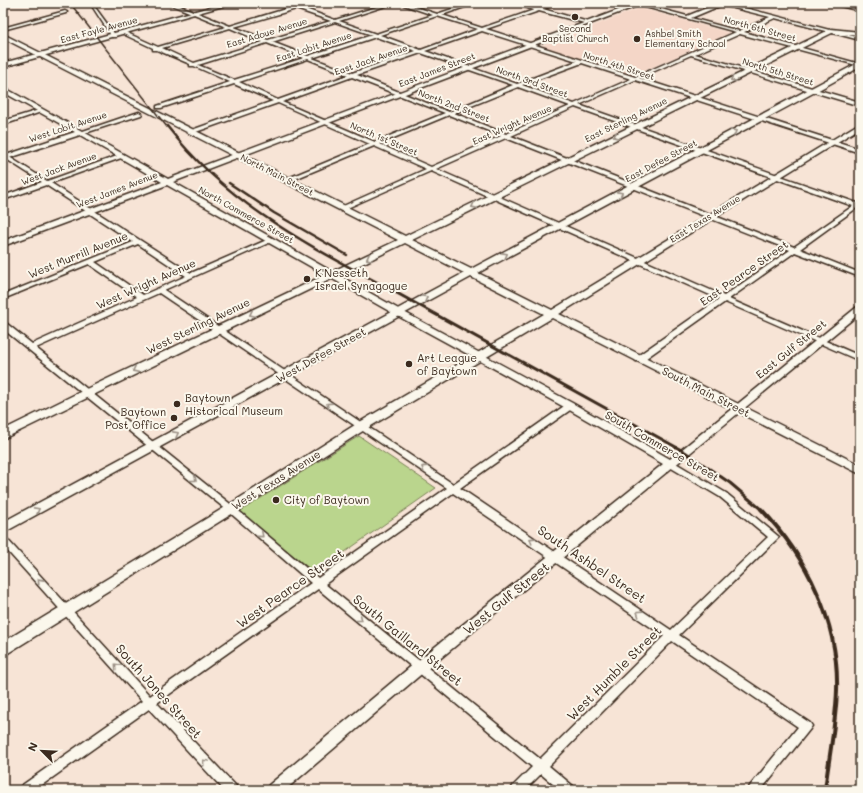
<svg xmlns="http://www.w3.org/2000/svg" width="863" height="793" viewBox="0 0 863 793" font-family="Mali,sans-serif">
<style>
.built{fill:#f4d6c7}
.green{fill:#bad58d;stroke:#7a8056}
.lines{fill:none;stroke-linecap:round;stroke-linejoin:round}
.minor-casing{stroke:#3b2a1e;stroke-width:3}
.tertiary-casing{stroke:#3b2a1e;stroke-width:3}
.secondary-casing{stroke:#3b2a1e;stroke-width:3}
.minor{fill:#fbf7ec;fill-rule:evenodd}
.tertiary{fill:#fbf7ec;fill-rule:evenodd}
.secondary{fill:#fbf7ec;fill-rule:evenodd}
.rail-far3{stroke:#3b2a1e;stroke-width:1.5}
.rail-far2{stroke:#3b2a1e;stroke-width:2.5}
.rail-far1{stroke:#3b2a1e;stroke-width:3}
.rail{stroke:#3b2a1e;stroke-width:4}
.oneway{stroke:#9b9085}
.poi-dot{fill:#3b2a1e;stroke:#fbf7ec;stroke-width:1.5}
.labels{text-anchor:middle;stroke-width:4;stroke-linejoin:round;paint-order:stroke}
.far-poi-label{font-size:9px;fill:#3b2a1e;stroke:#fbf7ec}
.far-street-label{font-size:9px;fill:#3b2a1e;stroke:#fbf7ec}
.street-label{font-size:11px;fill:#3b2a1e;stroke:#fbf7ec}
.poi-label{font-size:11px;fill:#3b2a1e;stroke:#fbf7ec;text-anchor:start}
.near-street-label{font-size:13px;fill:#3b2a1e;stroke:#fbf7ec}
</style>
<rect width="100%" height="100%" fill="#f7e4d6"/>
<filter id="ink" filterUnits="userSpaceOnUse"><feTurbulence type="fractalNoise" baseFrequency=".025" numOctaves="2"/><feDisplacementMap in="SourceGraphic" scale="8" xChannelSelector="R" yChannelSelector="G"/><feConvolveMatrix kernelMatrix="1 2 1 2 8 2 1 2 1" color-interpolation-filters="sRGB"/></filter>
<g filter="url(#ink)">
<!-- built -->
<path class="built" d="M640,8L730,33L637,74H628L541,46Z"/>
<!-- green -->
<path class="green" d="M359,436L436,488L315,573L239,512Z"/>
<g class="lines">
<defs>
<path id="minor" d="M167,3H173L230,26L292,7L282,3C287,3 291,5 296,6C301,6 307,3 313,3L300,7L335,20L389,3H395L339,21L376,34L433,15L398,3H404L437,14L470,3H476L442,15L482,28L534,10L513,3C521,3 532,9 539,8C546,7 552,3 559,3L543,9L588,22V24L539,11L486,29L635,77L736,32L631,3H638L687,16L719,3H726L860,38V40L775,18L744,32L860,64V66L740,34L695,54L860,102V106L691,55L639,78L860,149V153L635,80L579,105L857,203L860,202V208L858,207L800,249L860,273V277L795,252L729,299L860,356V361L725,302L642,361H636L635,359L636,357L719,299L431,171L345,209H341V207L426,169L374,146L290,181H286V179L370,144L278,103L193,133H189V131L273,101L234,84L161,108H157V106L230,82L194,66H190V64L157,50H153V48L121,33L125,32L158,47L226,27ZM722,5L770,17L739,31L691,18ZM296,9L331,21L268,40L234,27ZM437,16L478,29L421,50L380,35ZM335,22L372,35L308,56L272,42ZM230,28L263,42L194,63L162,48ZM482,31L577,61L517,84L425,51ZM376,37L416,51L352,73L312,58ZM267,43L304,58L234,80L198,65ZM421,53L513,85L449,112L357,75ZM308,59L348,75L278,100L239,82ZM582,63L631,79L574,104L522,85ZM352,77L445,113L375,142L282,102ZM518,87L570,106L506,134L454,113ZM575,107L853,206L794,247L511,136ZM449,115L501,136L431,167L379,144ZM506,138L790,250L724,296L436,169Z
M829,3H836L860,9V11Z
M92,6H94L116,36V37H112Z
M65,11L67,12L66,13L3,30V28Z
M39,110L44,111L3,125V121Z
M139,112L142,114L141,115L82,134L77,133Z
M3,153L47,181L120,155H124V157L51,183L191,273L269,239H273V241L164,290L453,484L567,404H573L574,406L573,408L460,488L671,630L768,537L720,497L668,466L667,464L671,461L674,462L726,493L779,537L679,635L810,723L812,726L810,729L761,790H748L750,786L798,727L672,641L549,766L573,786L575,790H560L541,774L525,790H511L513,786L532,767L318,589L157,703L236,786L238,790H224L149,709L35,790H19L21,786L142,701L3,546V537L6,538L150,696L311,583L228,511L3,329V323H6L32,344L137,297L89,264L3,299V295L133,242L46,185L3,200V196L42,182L3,157ZM138,244L186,276L143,295L95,262ZM159,293L447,488L318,578L234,507L36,348ZM453,493L664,636L540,759L325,584Z"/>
<path id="tertiary" d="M225,3H234L3,67V63Z
M637,3H645L173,182L402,311L574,404L670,459L857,307L860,306V313L425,671L285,790H267L269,785L415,663L663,464L566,408L396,315L167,185L3,246V241L162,182L80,135L3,160V156L75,132L3,92V87L168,179Z"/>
<path id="secondary" d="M831,29L860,32V36L832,33L412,240L471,269L860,62V67L815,92L478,273L552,310L860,123V128L559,314L860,465V474L552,318L366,429L235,512L8,653L3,655V642L227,506L358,423L544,314L471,277L3,533V522L464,273L405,243L3,439V430L84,390L398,240L3,38V34L405,236Z"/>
</defs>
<!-- minor casing -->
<use href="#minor" class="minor-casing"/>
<!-- tertiary casing -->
<use href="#tertiary" class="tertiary-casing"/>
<!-- secondary casing -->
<use href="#secondary" class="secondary-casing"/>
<!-- minor -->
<use href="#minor" class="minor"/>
<!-- tertiary -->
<use href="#tertiary" class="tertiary"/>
<!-- secondary -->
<use href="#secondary" class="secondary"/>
<!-- rail-far3 -->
<path class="rail-far3" d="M70,3L167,127"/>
<!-- rail-far2 -->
<path class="rail-far2" d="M167,126C230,207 309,245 397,293
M229,183L274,213L347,255"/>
<!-- rail-far1 -->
<path class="rail-far1" d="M395,292L685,452L730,483L762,510"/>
<!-- rail -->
<path class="rail" d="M761,509C807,557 839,622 837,690C836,723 829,757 825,790"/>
</g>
<!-- one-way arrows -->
<defs><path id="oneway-chevron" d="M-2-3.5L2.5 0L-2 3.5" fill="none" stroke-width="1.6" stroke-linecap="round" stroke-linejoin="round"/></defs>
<g class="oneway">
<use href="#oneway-chevron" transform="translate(733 79) rotate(154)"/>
<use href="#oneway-chevron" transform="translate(734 132) rotate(-29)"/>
<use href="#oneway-chevron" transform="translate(616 136) rotate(154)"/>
<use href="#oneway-chevron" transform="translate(620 194) rotate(-28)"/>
<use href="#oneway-chevron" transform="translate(474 206) rotate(154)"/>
<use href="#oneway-chevron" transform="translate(505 255) rotate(-28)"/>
<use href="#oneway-chevron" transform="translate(369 258) rotate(153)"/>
<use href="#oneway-chevron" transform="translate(425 298) rotate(-29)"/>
<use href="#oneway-chevron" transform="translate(252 314) rotate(155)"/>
<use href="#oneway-chevron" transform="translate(135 370) rotate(154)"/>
<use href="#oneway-chevron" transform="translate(329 405) rotate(-146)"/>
<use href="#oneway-chevron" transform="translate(176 434) rotate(-28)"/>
<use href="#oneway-chevron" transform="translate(424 468) rotate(-147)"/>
<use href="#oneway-chevron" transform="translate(194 479) rotate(38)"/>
<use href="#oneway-chevron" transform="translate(37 510) rotate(-29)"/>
<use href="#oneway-chevron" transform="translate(261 535) rotate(41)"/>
<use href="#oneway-chevron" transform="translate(532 540) rotate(-146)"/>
<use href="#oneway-chevron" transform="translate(40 581) rotate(-132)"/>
<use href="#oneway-chevron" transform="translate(639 613) rotate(-146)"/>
<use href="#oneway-chevron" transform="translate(360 619) rotate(39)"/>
<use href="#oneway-chevron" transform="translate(117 666) rotate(-133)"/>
<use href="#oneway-chevron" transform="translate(205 762) rotate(-133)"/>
</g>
</g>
<!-- markers -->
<g class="poi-dot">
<circle cx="575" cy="17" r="4"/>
<circle cx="637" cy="39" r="4"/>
<circle cx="307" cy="279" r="4"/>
<circle cx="409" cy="364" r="4"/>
<circle cx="177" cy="404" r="4"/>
<circle cx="174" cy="418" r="4"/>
<circle cx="276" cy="500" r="4"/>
</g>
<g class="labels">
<!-- far-poi labels -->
<g class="far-poi-label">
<text x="575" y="32">Second<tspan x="575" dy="10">Baptist Church</tspan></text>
<text x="645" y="37" text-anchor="start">Ashbel Smith<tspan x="645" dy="10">Elementary School</tspan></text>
</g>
<!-- far-street labels -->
<g class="far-street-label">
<text transform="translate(760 29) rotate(15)" y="3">North 6th Street</text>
<text transform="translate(99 30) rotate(-15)" y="3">East Fayle Avenue</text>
<text transform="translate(267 33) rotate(-17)" y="3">East Adoue Avenue</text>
<text transform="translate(314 47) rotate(-18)" y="3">East Lobit Avenue</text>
<text transform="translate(371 60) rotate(-19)" y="3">East Jack Avenue</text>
<text transform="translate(619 66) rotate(18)" y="3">North 4th Street</text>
<text transform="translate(437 70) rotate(-21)" y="3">East James Street</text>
<text transform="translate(778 72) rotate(17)" y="3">North 5th Street</text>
<text transform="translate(532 82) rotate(20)" y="3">North 3rd Street</text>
<text transform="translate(454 106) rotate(21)" y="3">North 2nd Street</text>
<text transform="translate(626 120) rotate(-26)" y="3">East Sterling Avenue</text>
<text transform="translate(512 125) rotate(-24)" y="3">East Wright Avenue</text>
<text transform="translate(68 127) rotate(-18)" y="3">West Lobit Avenue</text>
<text transform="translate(384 139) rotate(23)" y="3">North 1st Street</text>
<text transform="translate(661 161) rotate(-28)" y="3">East Defee Street</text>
<text transform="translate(59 169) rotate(-20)" y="3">West Jack Avenue</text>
<text transform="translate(277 175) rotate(27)" y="3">North Main Street</text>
<text transform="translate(117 190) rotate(-21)" y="3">West James Avenue</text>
<text transform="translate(246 215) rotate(29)" y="3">North Commerce Street</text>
<text transform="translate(705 219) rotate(-32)" y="3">East Texas Avenue</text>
</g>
<!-- street labels -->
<g class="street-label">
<text transform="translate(78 255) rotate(-22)" y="4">West Murrill Avenue</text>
<text transform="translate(744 273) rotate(-35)" y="4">East Pearce Street</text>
<text transform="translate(146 284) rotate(-24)" y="4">West Wright Avenue</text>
<text transform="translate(198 326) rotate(-26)" y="4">West Sterling Avenue</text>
<text transform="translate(791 349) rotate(-39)" y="4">East Gulf Street</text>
<text transform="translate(321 355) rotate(-29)" y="4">West Defee Street</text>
<text transform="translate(706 392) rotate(27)" y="4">South Main Street</text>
<text transform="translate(662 446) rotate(30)" y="4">South Commerce Street</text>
<text transform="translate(276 480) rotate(-32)" y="4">West Texas Avenue</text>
</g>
<!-- poi labels -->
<g class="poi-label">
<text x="315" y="277">K'Nesseth<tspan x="315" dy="13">Israel Synagogue</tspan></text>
<text x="417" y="362">Art League<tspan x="417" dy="13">of Baytown</tspan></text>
<text x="185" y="402">Baytown<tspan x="185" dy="13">Historical Museum</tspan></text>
<text x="166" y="416" text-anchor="end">Baytown<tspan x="166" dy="13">Post Office</tspan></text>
<text x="284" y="504">City of Baytown</text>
</g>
<!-- near-street labels -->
<g class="near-street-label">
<text transform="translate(592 564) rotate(34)" y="5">South Ashbel Street</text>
<text transform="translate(290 588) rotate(-35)" y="5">West Pearce Street</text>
<text transform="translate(506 598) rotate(-39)" y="5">West Gulf Street</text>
<text transform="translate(408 640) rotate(39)" y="5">South Gaillard Street</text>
<text transform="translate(614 673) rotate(-45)" y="5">West Humble Street</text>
<text transform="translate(159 691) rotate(48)" y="5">South Jones Street</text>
</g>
</g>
<!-- margin -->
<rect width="863" height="793" fill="none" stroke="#fbf7ec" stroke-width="16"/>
<rect x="8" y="8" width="847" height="777" fill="none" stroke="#3b2a1e" stroke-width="1.5" filter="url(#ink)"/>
<!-- north arrow -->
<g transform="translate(42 751) rotate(294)" stroke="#fbf7ec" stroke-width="3" paint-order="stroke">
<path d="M0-3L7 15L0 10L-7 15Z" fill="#3b2a1e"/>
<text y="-6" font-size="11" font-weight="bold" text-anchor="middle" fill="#3b2a1e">N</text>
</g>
</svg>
